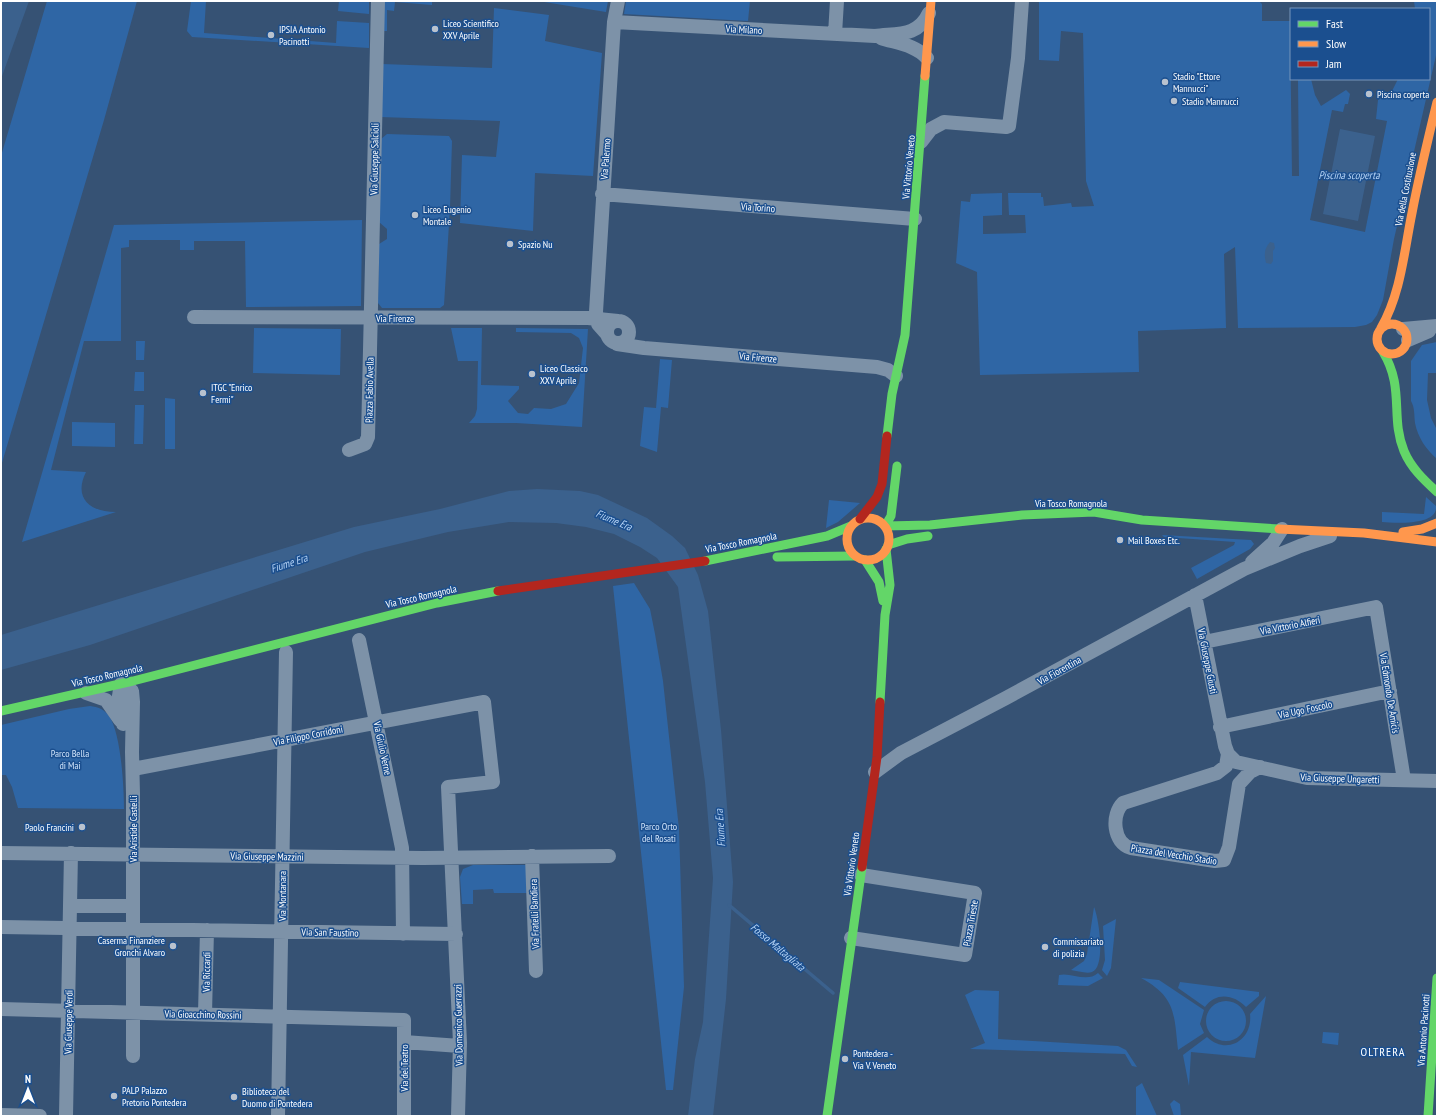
<svg xmlns="http://www.w3.org/2000/svg" width="1438" height="1117" viewBox="0 0 1438 1117" font-family="'PT Sans Narrow',sans-serif">
<style>
.green{fill:#2f66a5}
.water{fill:#3b618d}
.lines{fill:none;stroke-linecap:round;stroke-linejoin:round}
.stream{stroke:#3b618d;stroke-width:3.5}
.street{stroke:#7d92a8;stroke-width:14}
.fast{stroke:#63d668;stroke-width:9}
.slow{stroke:#ff974d;stroke-width:9}
.jam{stroke:#b3261e;stroke-width:9}
.poi-dot{fill:#b9c2ce;stroke:#1b4f8f;stroke-width:1.5}
.labels{text-anchor:middle;stroke-width:3;stroke-linejoin:round;paint-order:stroke}
.poi-label{font-size:10px;fill:#fff;stroke:#1b4f8f;text-anchor:start}
.street-label{font-size:10px;fill:#fff;stroke:#1b4f8f}
.park-label{font-size:10px;fill:#cfe3fa;stroke:#1b4f8f}
.water-label{font-size:11px;font-style:italic;fill:#b5d3f5;stroke:#1b4f8f}
.quarter-label{font-size:12px;letter-spacing:1px;fill:#fff;stroke:#1b4f8f}
</style>
<rect width="100%" height="100%" fill="#365274"/>
<!-- green -->
<path class="green" d="M47,1H137L104,120L1,466V156Z
M191,1H206L204,33L336,43L337,21L369,23V48L192,37L187,31Z
M339,1H369V14L338,11Z
M382,1H432V5L395,2L394,11L387,10V31H382Z
M538,1H608L606,12Z
M626,1H750L748,21L624,14Z
M1039,1H1259L1262,4V21H1290L1292,176H1299L1298,79H1311L1315,95L1321,106L1346,90L1350,94L1348,104H1345L1343,112L1332,110L1310,220L1365,232L1387,121L1376,119L1378,100L1392,91L1398,79H1429V9H1415L1414,1H1436L1437,51L1394,239L1383,300L1377,315L1372,322L1366,325L1355,327L1238,328L1235,247L1224,254L1226,328L1138,331L1139,372L980,375L977,272L956,263L961,201L970,202L971,194L1002,193V215L983,216V234L1026,233L1025,215H1009L1008,193H1041V197H1043L1044,206L1071,203L1072,207L1094,206L1086,181L1083,33L1061,31L1059,61L1039,60Z
M494,8L549,15L545,41L602,53L593,176L535,173L533,231L460,223L462,155L496,157L500,121L380,117L382,64L492,68Z
M387,134L449,136L452,141L450,208L444,305L440,308H382L378,303L379,244L387,239V229L379,222L381,139Z
M362,220L361,306L246,307L245,241H194V250H180V240H129V247L121,248V341H84L51,470L86,472C73,498 90,512 116,512L22,542L114,225Z
M254,328L341,329L340,375L253,373Z
M451,328H482L481,385L519,386V389L508,401L518,413L528,414L534,408L551,409L566,404L579,383L583,348L579,338L571,333L516,332V328L588,329L582,427L516,423H469L475,416L477,409L478,361H458Z
M136,341H145L144,360H136Z
M1437,342V373H1428L1427,400L1431,418L1437,430V459C1426,449 1418,438 1415,423C1414,415 1415,408 1411,401V361L1422,345Z
M660,359L672,360L668,408L661,407L657,452L640,446L644,407L656,408Z
M135,372H144V391H134Z
M165,398L175,399V449H165Z
M135,405H144L143,444H134Z
M72,422L115,423V447L72,446Z
M1426,497L1436,506C1438,526 1395,523 1382,522V512L1424,514Z
M829,500L860,503L838,522L826,528Z
M1162,535L1251,540L1254,544L1250,549L1197,579L1191,568L1234,545L1235,542L1164,537Z
M634,583L650,609L655,634L663,681L679,829L684,987L673,1090H666L613,586Z
M90,706C98,707 104,709 109,716C121,733 124,787 124,809L18,808L12,787L6,775H1V725L69,709Z
M473,865H526L527,893H494L493,889L473,890V904H462L460,877L463,869Z
M1094,907C1099,918 1106,967 1092,972C1087,974 1077,971 1071,970L1084,961L1087,954Z
M1116,919L1111,968L1107,976L1102,970L1105,960L1103,926Z
M1098,973L1103,978L1088,986L1058,985L1059,975C1071,972 1087,983 1098,973Z
M1141,978L1159,980L1204,1010L1200,1024L1204,1033L1178,1050C1174,1014 1176,997 1141,978Z
M1180,982L1259,992V996L1246,1007C1235,995 1216,991 1205,1007L1178,988Z
M975,990L999,991L998,1039L1118,1046L1126,1050L1137,1067L1132,1066L1125,1054L970,1049L985,1043L965,995Z
M1266,996L1255,1058L1191,1052L1189,1086L1183,1055L1207,1037C1227,1056 1253,1040 1250,1014Z
M1206 1021a20 20 0 1 1 40 0a20 20 0 1 1-40 0Z
M1323,1032L1339,1033L1338,1045L1322,1043Z
M1142,1083L1157,1116H1136V1087Z
M1174,1100L1180,1104L1181,1116H1174L1170,1104Z"/>
<!-- water -->
<path class="water" d="M1,1H29L1,79Z
M1340,129L1375,136L1358,221L1323,214Z
M1270,242L1274,243L1275,248L1273,251V261L1271,264L1266,263C1264,254 1264,249 1270,242Z
M537,489L580,491L598,495L647,518L672,536L685,548L698,575L708,611L721,730L733,882L726,999L713,1116H688L695,1059L703,1022L713,878L705,782L678,587L657,558L640,547L614,534L586,527L556,523L509,522L448,532L365,552L90,645L1,670V635L354,527L440,509L509,491Z"/>
<g class="lines">
<!-- stream -->
<path class="stream" d="M729,905L833,993"/>
<!-- street -->
<path class="street" d="M614,22L875,36C897,33 918,37 929,13
M835,34L837,1
M881,38C896,43 916,45 927,58
M921,142L931,129L944,122L1006,127L1009,126L1018,58L1022,1
M602,194L915,219
M194,317L588,318L618,321
M607 332a11 11 0 1 1 22 0a11 11 0 1 1-22 0Z
M1403,329L1437,326
M606,333L598,324L596,312L614,22L618,1
M1408,340L1429,331
M617,344L644,348L877,367L888,370L896,376
M349,450L365,444L368,437L378,1
M1252,562L1273,543L1282,529
M1195,595L1225,746L1228,754L1236,762L1307,778L1437,781
M359,640L402,848L403,934
M1204,642L1376,607L1404,780
M86,693L106,700L120,720
M123,724L119,696L121,684L132,691L133,702L132,752L133,794V1056
M1220,727L1390,691
M1228,754L1226,766L1217,773L1123,803C1111,815 1113,843 1131,848L1215,861L1224,860L1229,847L1239,784L1250,772L1260,767
M133,769L484,702L493,782L448,787L460,1043L458,1116
M875,772L901,753L1006,698L1244,569L1300,546L1330,536
M1,853L423,858L609,856
M532,856L536,971
M71,906H133
M1,927L456,934
M851,938L965,955L975,893L861,875
M1,1009L404,1020V1116
M205,1014L207,930
M404,1042L460,1046
M1,1115L40,1116
M66,1116L71,853
M278,1116L286,652"/>
<!-- fast -->
<path class="fast" d="M1383,352C1405,388 1390,417 1404,451C1411,468 1424,480 1437,492
M887,436L892,394L905,335L925,76
M885,526L891,516L897,466
M885,526L930,525L1022,515L1094,512L1142,520L1279,529
M888,545L907,539L928,536
M777,557L854,556
M865,560L879,582L883,601
M705,561L827,536L851,526
M880,702L885,615L890,585L886,549
M1,711L133,681L437,603L498,591
M827,1116L862,867
M1428,1116L1437,978"/>
<!-- slow -->
<path class="slow" d="M925,76L931,1
M1377 339a15 15 0 1 1 30 0a15 15 0 1 1-30 0Z
M1381,328C1401,293 1404,252 1412,213C1419,176 1428,139 1437,102
M847 539a21 21 0 1 1 42 0a21 21 0 1 1-42 0Z
M1279,529L1364,533L1437,542
M1403,532L1422,529L1437,523"/>
<!-- jam -->
<path class="jam" d="M860,519L877,497L882,484L887,436
M498,591L705,561
M862,867L877,757L880,702"/>
</g>
<!-- markers -->
<g class="poi-dot">
<circle cx="435" cy="29" r="4"/>
<circle cx="271" cy="35" r="4"/>
<circle cx="1165" cy="82" r="4"/>
<circle cx="1369" cy="94" r="4"/>
<circle cx="1174" cy="101" r="4"/>
<circle cx="415" cy="215" r="4"/>
<circle cx="510" cy="244" r="4"/>
<circle cx="532" cy="374" r="4"/>
<circle cx="203" cy="393" r="4"/>
<circle cx="1120" cy="540" r="4"/>
<circle cx="82" cy="827" r="4"/>
<circle cx="173" cy="946" r="4"/>
<circle cx="1045" cy="947" r="4"/>
<circle cx="845" cy="1059" r="4"/>
<circle cx="114" cy="1096" r="4"/>
<circle cx="234" cy="1097" r="4"/>
</g>
<g class="labels">
<!-- poi labels -->
<g class="poi-label">
<text x="443" y="27">Liceo Scientifico<tspan x="443" dy="12">XXV Aprile</tspan></text>
<text x="279" y="33">IPSIA Antonio<tspan x="279" dy="12">Pacinotti</tspan></text>
<text x="1173" y="80">Stadio "Ettore<tspan x="1173" dy="12">Mannucci"</tspan></text>
<text x="1377" y="98">Piscina coperta</text>
<text x="1182" y="105">Stadio Mannucci</text>
<text x="423" y="213">Liceo Eugenio<tspan x="423" dy="12">Montale</tspan></text>
<text x="518" y="248">Spazio Nu</text>
<text x="540" y="372">Liceo Classico<tspan x="540" dy="12">XXV Aprile</tspan></text>
<text x="211" y="391">ITGC "Enrico<tspan x="211" dy="12">Fermi"</tspan></text>
<text x="1128" y="544">Mail Boxes Etc.</text>
<text x="74" y="831" text-anchor="end">Paolo Francini</text>
<text x="165" y="944" text-anchor="end">Caserma Finanziere<tspan x="165" dy="12">Gronchi Alvaro</tspan></text>
<text x="1053" y="945">Commissariato<tspan x="1053" dy="12">di polizia</tspan></text>
<text x="853" y="1057">Pontedera -<tspan x="853" dy="12">Via V. Veneto</tspan></text>
<text x="122" y="1094">PALP Palazzo<tspan x="122" dy="12">Pretorio Pontedera</tspan></text>
<text x="242" y="1095">Biblioteca del<tspan x="242" dy="12">Duomo di Pontedera</tspan></text>
</g>
<!-- street labels -->
<g class="street-label">
<text transform="translate(744 29) rotate(3)" y="4">Via Milano</text>
<text transform="translate(374 159) rotate(-89)" y="4">Via Giuseppe Salcioli</text>
<text transform="translate(605 159) rotate(-86)" y="4">Via Palermo</text>
<text transform="translate(908 167) rotate(-85)" y="4">Via Vittorio Veneto</text>
<text transform="translate(1405 189) rotate(-79)" y="4">Via della Costituzione</text>
<text transform="translate(758 207) rotate(4)" y="4">Via Torino</text>
<text x="395" y="322">Via Firenze</text>
<text transform="translate(758 357) rotate(5)" y="4">Via Firenze</text>
<text transform="translate(369 390) rotate(-89)" y="4">Piazza Fabio Avella</text>
<text x="1071" y="507">Via Tosco Romagnola</text>
<text transform="translate(741 542) rotate(-11)" y="4">Via Tosco Romagnola</text>
<text transform="translate(421 596) rotate(-13)" y="4">Via Tosco Romagnola</text>
<text transform="translate(1290 625) rotate(-11)" y="4">Via Vittorio Alfieri</text>
<text transform="translate(1208 661) rotate(79)" y="4">Via Giuseppe Giusti</text>
<text transform="translate(1059 670) rotate(-29)" y="4">Via Fiorentina</text>
<text transform="translate(107 675) rotate(-13)" y="4">Via Tosco Romagnola</text>
<text transform="translate(1390 693) rotate(81)" y="4">Via Edmondo De Amicis</text>
<text transform="translate(1305 709) rotate(-12)" y="4">Via Ugo Foscolo</text>
<text transform="translate(308 735) rotate(-11)" y="4">Via Filippo Corridoni</text>
<text transform="translate(383 748) rotate(78)" y="4">Via Giulio Verne</text>
<text transform="translate(1340 778) rotate(2)" y="4">Via Giuseppe Ungaretti</text>
<text transform="translate(133 829) rotate(-90)" y="4">Via Aristide Castelli</text>
<text transform="translate(1174 854) rotate(9)" y="4">Piazza del Vecchio Stadio</text>
<text transform="translate(267 856) rotate(1)" y="4">Via Giuseppe Mazzini</text>
<text transform="translate(851 864) rotate(-82)" y="4">Via Vittorio Veneto</text>
<text transform="translate(282 896) rotate(-90)" y="4">Via Montanara</text>
<text transform="translate(534 914) rotate(-92)" y="4">Via Fratelli Bandiera</text>
<text transform="translate(970 923) rotate(-80)" y="4">Piazza Trieste</text>
<text transform="translate(330 932) rotate(1)" y="4">Via San Faustino</text>
<text transform="translate(206 972) rotate(-89)" y="4">Via Riccardi</text>
<text transform="translate(203 1014) rotate(1)" y="4">Via Gioacchino Rossini</text>
<text transform="translate(68 1022) rotate(-89)" y="4">Via Giuseppe Verdi</text>
<text transform="translate(458 1025) rotate(-91)" y="4">Via Domenico Guerrazzi</text>
<text transform="translate(1423 1030) rotate(-86)" y="4">Via Antonio Pacinotti</text>
<text transform="translate(404 1068) rotate(-90)" y="4">Via del Teatro</text>
</g>
<!-- park labels -->
<g class="park-label">
<text x="70" y="757">Parco Bella<tspan x="70" dy="12">di Mai</tspan></text>
<text x="659" y="830">Parco Orto<tspan x="659" dy="12">del Rosati</tspan></text>
</g>
<!-- water labels -->
<g class="water-label">
<text x="1349" y="179">Piscina scoperta</text>
<text transform="translate(614 520) rotate(23)" y="4">Fiume Era</text>
<text transform="translate(289 563) rotate(-18)" y="4">Fiume Era</text>
<text transform="translate(720 828) rotate(-94)" y="4">Fiume Era</text>
<text transform="translate(778 947) rotate(40)" y="4">Fosso Maltagliata</text>
</g>
<!-- quarter labels -->
<g class="quarter-label">
<text x="1383" y="1056">OLTRERA</text>
</g>
</g>
<!-- border -->
<rect width="1438" height="1117" fill="none" stroke="#ffffff" stroke-width="4"/>
<!-- legend -->
<rect x="1290" y="8" width="140" height="72" fill="#1b4f8f" stroke="#7695bc"/>
<rect x="1298" y="21" width="20" height="6" fill="#63d668" stroke="#7695bc"/>
<text x="1326" y="28" font-size="12" fill="#ffffff">Fast</text>
<rect x="1298" y="41" width="20" height="6" fill="#ff974d" stroke="#7695bc"/>
<text x="1326" y="48" font-size="12" fill="#ffffff">Slow</text>
<rect x="1298" y="61" width="20" height="6" fill="#b3261e" stroke="#7695bc"/>
<text x="1326" y="68" font-size="12" fill="#ffffff">Jam</text>
<!-- north arrow -->
<g transform="translate(28 1089)" stroke="#1b4f8f" stroke-width="3" paint-order="stroke">
<path d="M0-3L7 15L0 10L-7 15Z" fill="#ffffff"/>
<text y="-6" font-size="11" font-weight="bold" text-anchor="middle" fill="#ffffff">N</text>
</g>
</svg>
